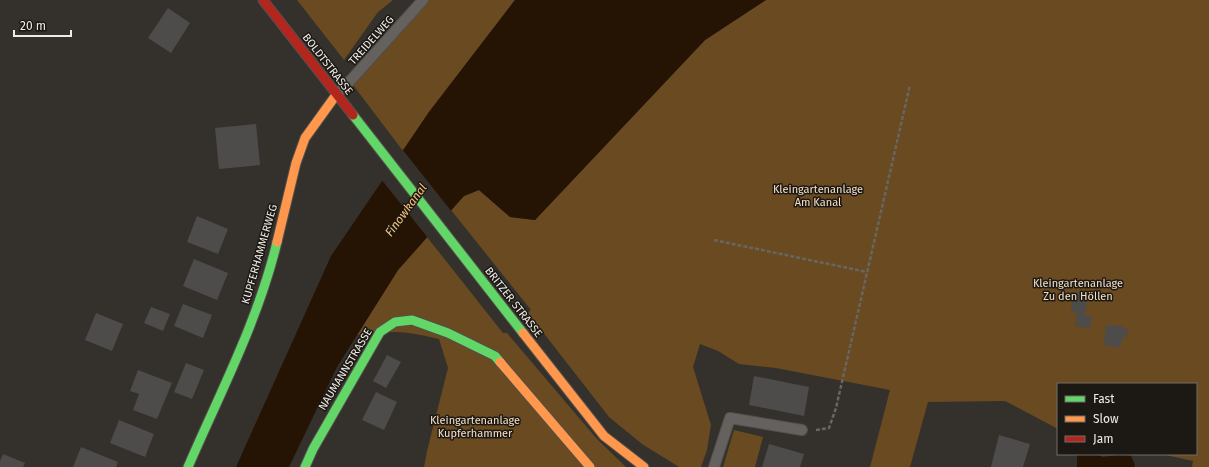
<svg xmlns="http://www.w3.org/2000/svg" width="1209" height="467" viewBox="0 0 1209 467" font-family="'Fira Sans',sans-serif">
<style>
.green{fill:#6a4a20}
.water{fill:#251304}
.pier{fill:#34302c}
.building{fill:#4d4c4b}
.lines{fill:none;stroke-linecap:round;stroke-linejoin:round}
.lane-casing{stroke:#524f4c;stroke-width:12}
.fast-casing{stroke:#524f4c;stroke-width:11}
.slow-casing{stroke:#524f4c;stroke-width:11}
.jam-casing{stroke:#524f4c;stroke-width:11}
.path{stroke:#686662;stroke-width:2.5;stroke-dasharray:4 2;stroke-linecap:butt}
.lane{stroke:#64615e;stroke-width:10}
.fast{stroke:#63d668;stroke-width:9}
.slow{stroke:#ff974d;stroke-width:9}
.jam{stroke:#b3261e;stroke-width:9}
.labels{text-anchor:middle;stroke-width:3;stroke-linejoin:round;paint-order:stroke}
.street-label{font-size:11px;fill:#f0ebe6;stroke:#1c1915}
.park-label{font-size:11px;fill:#f7dfc3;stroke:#1c1915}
.water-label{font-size:12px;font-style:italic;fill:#fcc077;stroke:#1c1915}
</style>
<rect width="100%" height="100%" fill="#34302c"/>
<!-- green -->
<path class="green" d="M297,0H393L378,12L344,60Z
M423,0H515L429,112L403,151L350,81Z
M766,0H1209V467H1192L1193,461L1161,454H1196V384H1058V429L1005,401L928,402L910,467H870L890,390L776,368L739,364L718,351L700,344L693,367L711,425L707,450L701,467H679L642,444L609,417L528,313L531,310L451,210L464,196L479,190L510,217L535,220L705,40Z
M427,237L503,333H507L597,439L626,467H424L427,451L448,368L439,339C411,332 385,329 357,335L398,270Z
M734,430L763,437L755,467H723Z"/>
<!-- water -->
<path class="water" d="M515,0H766L705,40L535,220L510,217L479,190L464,196L398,270L337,367L289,467H236L331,256L429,112Z
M1077,454H1097L1103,457L1123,454L1131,456L1135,465L1134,467H1077Z"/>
<!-- pier -->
<path class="pier" d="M402,149L452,212L428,238L381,179Z"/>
<!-- building -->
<path class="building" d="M168,8L190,23L171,53L148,38Z
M256,124L260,165L219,169L215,128Z
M197,216L228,229L218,254L187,242Z
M194,259L228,273L217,300L183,286Z
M1073,292L1088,293L1085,316L1092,317L1090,328L1075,326L1077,312H1071Z
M183,304L212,315L203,338L174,326Z
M151,307L170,314L163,331L144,323Z
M96,313L123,324L112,351L85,340Z
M1106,325L1122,326L1124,328L1128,329L1126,338L1123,337L1120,348L1104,345Z
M387,355L401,362L386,388L373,381Z
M186,363L204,370L192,399L174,392Z
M138,370L172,383L157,419L133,410L139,394L130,391Z
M754,376L809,387L804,416L749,405Z
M376,392L397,402L384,430L362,420Z
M119,420L154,434L145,457L110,443Z
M999,435L1030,444L1023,467H991Z
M769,444L804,454L800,467H762Z
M81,447L118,462L116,467H73Z
M3,454L25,463L23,467H0V461Z"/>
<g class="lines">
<defs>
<path id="lane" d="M336,95L350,81L423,0
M714,467L730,418L802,430"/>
<path id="fast" d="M353,115L523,333
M188,467C220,393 258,321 277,242
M305,467L313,449L380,332L395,322L412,320L448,333L495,356L500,362"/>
<path id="slow" d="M277,242L296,163L305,138L336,95
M523,333L604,436L644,467
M500,362L590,467"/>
<path id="jam" d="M263,0L353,115"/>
</defs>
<!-- lane casing -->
<use href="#lane" class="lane-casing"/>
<!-- fast casing -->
<use href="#fast" class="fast-casing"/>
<!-- slow casing -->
<use href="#slow" class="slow-casing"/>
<!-- jam casing -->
<use href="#jam" class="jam-casing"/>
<!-- path -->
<path class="path" d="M714,240L867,272
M816,430L829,428L836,408L910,85"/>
<!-- lane -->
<use href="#lane" class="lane"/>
<!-- fast -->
<use href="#fast" class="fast"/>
<!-- slow -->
<use href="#slow" class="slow"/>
<!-- jam -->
<use href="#jam" class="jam"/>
</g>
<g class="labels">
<!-- street labels -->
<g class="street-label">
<text transform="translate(371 40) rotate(-48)" y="4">TREIDELWEG</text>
<text transform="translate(328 64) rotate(52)" y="4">BOLDTSTRASSE</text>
<text transform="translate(259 254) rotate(-74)" y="4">KUPFERHAMMERWEG</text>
<text transform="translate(514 302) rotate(52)" y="4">BRITZER STRASSE</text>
<text transform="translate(345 369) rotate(-59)" y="4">NAUMANNSTRASSE</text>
</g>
<!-- park labels -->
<g class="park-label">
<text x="818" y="193">Kleingartenanlage<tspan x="818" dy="13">Am Kanal</tspan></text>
<text x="1078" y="287">Kleingartenanlage<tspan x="1078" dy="13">Zu den Höllen</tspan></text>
<text x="475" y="424">Kleingartenanlage<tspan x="475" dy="13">Kupferhammer</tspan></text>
</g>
<!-- water labels -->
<g class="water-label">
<text transform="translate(406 210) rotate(-54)" y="4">Finowkanal</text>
</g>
</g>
<!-- legend -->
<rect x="1057" y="383" width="140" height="72" fill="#1c1915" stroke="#716d69"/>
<rect x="1065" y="396" width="20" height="6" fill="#63d668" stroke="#716d69"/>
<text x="1093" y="403" font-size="12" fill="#f0ebe6">Fast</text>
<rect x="1065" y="416" width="20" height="6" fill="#ff974d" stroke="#716d69"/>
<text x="1093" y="423" font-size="12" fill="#f0ebe6">Slow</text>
<rect x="1065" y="436" width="20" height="6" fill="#b3261e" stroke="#716d69"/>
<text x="1093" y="443" font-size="12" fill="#f0ebe6">Jam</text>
<!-- scale -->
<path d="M14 30v6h57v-6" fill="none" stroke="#f0ebe6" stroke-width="2"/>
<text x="20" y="30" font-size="12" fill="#f0ebe6" stroke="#1c1915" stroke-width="3" paint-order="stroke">20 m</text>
</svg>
